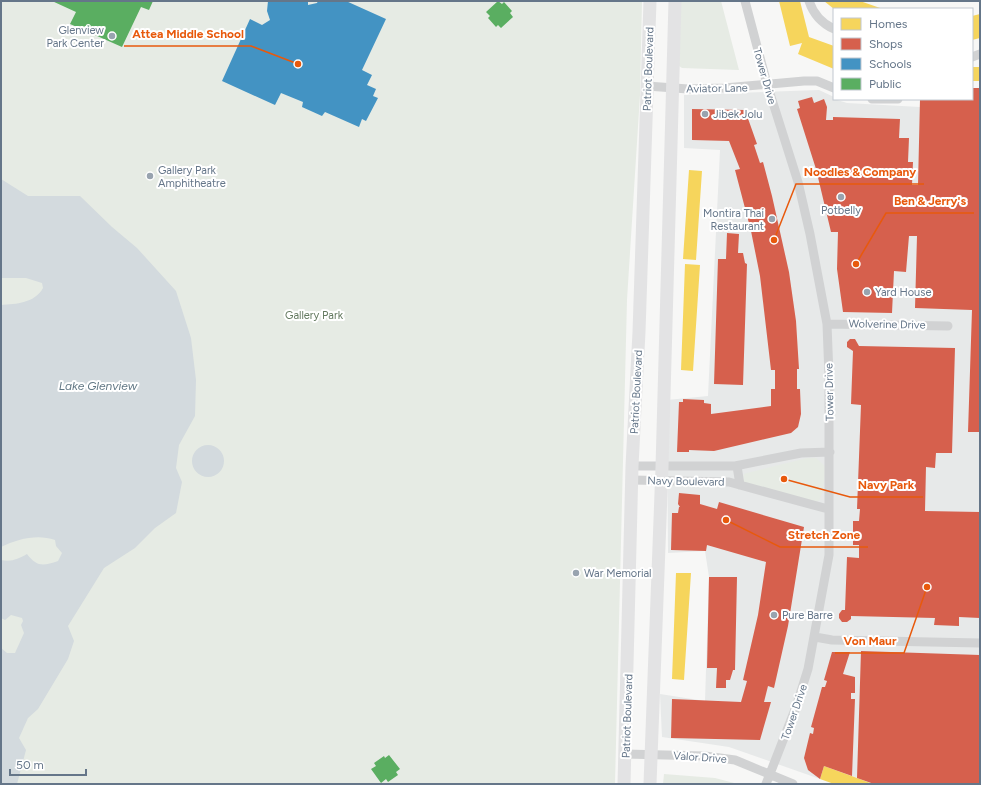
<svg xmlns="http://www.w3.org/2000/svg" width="981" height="785" viewBox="0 0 981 785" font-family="Figtree,sans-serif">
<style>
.built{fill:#e7e9e9}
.green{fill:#e6ebe4}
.water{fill:#d3dade}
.homes{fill:#f6d55c}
.shops{fill:#d6604d}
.schools{fill:#4393c3}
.public{fill:#5aae61}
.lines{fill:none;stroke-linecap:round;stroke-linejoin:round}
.minor{stroke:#d1d2d3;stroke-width:9}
.secondary{stroke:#e3e3e4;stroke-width:13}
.poi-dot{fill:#98a3af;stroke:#fff;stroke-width:1.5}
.labels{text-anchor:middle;stroke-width:4;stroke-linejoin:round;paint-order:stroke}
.poi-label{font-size:11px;fill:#657689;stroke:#fff;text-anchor:start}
.street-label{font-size:11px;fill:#657689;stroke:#fff}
.park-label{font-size:11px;fill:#647a60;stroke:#fff}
.water-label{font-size:12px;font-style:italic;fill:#617784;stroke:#fff}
.leader{fill:none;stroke:#e8590c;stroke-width:1.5}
.callout-dot{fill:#e8590c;stroke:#fff;stroke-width:1.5}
.callout-label{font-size:12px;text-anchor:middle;font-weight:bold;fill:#e8590c;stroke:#fff;stroke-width:4;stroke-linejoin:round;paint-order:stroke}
</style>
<rect width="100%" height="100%" fill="#f7f7f6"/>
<!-- built -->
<path class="built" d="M972,88H980V784H874L824,766L820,779L729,747L662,737L660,694L705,701L709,577L705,551L668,553L667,400L708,396L720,150L684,148V95L819,90L834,97V99L847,103L920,107L972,99Z"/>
<!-- green -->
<path class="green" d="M1,1H642L640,95L627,300L615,784H1Z
M679,1H721L739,70L682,68L676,64Z
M807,458H816L826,467L823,490L819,501L814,502L747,485L743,481L744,474L747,473Z
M664,774L715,778L738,784H663Z"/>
<!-- water -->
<path class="water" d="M1,179L28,196H80L112,227L137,248L176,291L191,338L196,380L195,416L179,445L176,468L182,482L176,513L155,528L135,548L104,568L68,626L74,641L68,659L38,709L28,718L19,738L26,750L17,784H1V648L7,653H15L24,633L21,625L23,621L22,618L11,615L5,620L1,618V560C12,562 18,559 27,554C37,567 43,566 58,561L62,553L56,546L55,540C37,534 18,539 1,547V305C16,304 35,303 43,288L42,283L26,278H1Z
M192 461a16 16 0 1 1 32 0a16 16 0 1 1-32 0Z"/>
<!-- homes -->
<path class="homes" d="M779,1H800L809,37L834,46V69L798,54L802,43L790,46Z
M824,1H860L883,9H834Z
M980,14V38L972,40V16Z
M972,67H980V81H972Z
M689,170L702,171L696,260L683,259Z
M685,264L700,265L693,371L681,370Z
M676,573H691L684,680L672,679Z
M824,766L857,778L873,784H834L820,779Z"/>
<!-- shops -->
<path class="shops" d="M972,88H980V432H968L972,310L915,308L917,236H909L906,272L894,271L892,313L843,312L837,269L838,232H831L816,169L797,109L800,108L798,101L812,97L814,103L824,99L827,107L826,120H833V117L900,119L899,138H909L908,162H913L912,185H918L920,99H972Z
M692,109L745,110L757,144L754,145L760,163L763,162L772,196L789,272L796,321L799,369H797V389H800L801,414L798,427L791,433L714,451L689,450V452H677L679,402H683V399L704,400V403L711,404V414L771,406V389H775V370H771L760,276L751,231L735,170L740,169L729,141L692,140Z
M727,233L739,234L738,253H743L745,263L747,264L743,385L714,384L718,259H726Z
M850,339H855L859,346L955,348L952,453H936L935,468L926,467L925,511L980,512V618L959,617V626L934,625L935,618L851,616V619L847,622H842L839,618V614L842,610H845L847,557L859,558V545H853V521H859L860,509H857L861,405L851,404L853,351L847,347V342Z
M679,493L700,495V504L717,509L719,502L804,527L788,626L774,688L768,686L764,702H771L760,740L671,738L672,699L741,702L747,681L743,680L758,615L766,562L707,545L706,551L671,550L672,513H678L679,507H680L678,504Z
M709,577H737L735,670H733L730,680H726V688H716L717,668H707Z
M861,651L980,655V784H874L857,778Z
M832,652H850L843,674L855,677V693H851V699H855L852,776L824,766L820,779L808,770L804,758L810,733L813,734L814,728L811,727L822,687H825L827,681L824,680Z"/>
<!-- schools -->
<path class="schools" d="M268,1H308V5L317,3L318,1H346L386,19L362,70L372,75L367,85L376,89L373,96L378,98L366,121L362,119L359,127L325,112L322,116L302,107L303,102L281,93L275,105L222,81L250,19L262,25L270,20L267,11Z"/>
<!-- public -->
<path class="public" d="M52,1H153L149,10L141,7L122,47L70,24L76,12Z
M498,1L502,4L504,2L512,11L510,13L513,17L501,28L498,25L496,27L488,18L490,16L486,12Z
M389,755L400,769L396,772L398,775L388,782L386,779L381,783L371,769L376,766L374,763L384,756L385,758Z"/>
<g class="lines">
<!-- minor -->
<path class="minor" d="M745,1L767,84L798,182L810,234L827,324L829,376V555L808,669L796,707L766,784
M809,1C813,13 821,23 834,29
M972,57L980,54
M647,86L688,89L724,88L804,81H817L834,88
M872,99H898
M827,324L948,326
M632,466H735L801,453L830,452
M737,466L740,485
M632,480L729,482L828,509
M815,637L832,640L980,643
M625,754L705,756L735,760L793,784"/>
<!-- secondary -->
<path class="secondary" d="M624,784L632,466L639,332L650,1
M650,784L662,467L675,1"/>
</g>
<!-- markers -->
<g class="poi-dot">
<circle cx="112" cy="36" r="4"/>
<circle cx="705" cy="114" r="4"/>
<circle cx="150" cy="176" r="4"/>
<circle cx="841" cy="197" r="4"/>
<circle cx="772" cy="219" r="4"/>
<circle cx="867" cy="292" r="4"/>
<circle cx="576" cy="573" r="4"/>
<circle cx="774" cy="615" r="4"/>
</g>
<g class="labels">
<!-- poi labels -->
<g class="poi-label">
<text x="104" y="34" text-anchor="end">Glenview<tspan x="104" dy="13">Park Center</tspan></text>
<text x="713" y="118">Jibek Jolu</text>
<text x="158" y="174">Gallery Park<tspan x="158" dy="13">Amphitheatre</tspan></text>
<text x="841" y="214" text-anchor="middle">Potbelly</text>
<text x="764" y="217" text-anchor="end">Montira Thai<tspan x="764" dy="13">Restaurant</tspan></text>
<text x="875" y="296">Yard House</text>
<text x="584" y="577">War Memorial</text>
<text x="782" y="619">Pure Barre</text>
</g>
<!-- street labels -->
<g class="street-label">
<text transform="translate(648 69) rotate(-88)" y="4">Patriot Boulevard</text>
<text transform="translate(765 76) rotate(74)" y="4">Tower Drive</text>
<text transform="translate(717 88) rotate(-1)" y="4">Aviator Lane</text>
<text transform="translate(887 324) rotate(1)" y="4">Wolverine Drive</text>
<text transform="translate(636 392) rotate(-87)" y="4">Patriot Boulevard</text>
<text transform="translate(829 392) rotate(-91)" y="4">Tower Drive</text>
<text transform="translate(686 481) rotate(1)" y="4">Navy Boulevard</text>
<text transform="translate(794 712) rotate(-71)" y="4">Tower Drive</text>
<text transform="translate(627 716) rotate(-88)" y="4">Patriot Boulevard</text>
<text transform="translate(700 757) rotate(4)" y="4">Valor Drive</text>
</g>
<!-- park labels -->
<g class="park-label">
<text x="314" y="319">Gallery Park</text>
</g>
<!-- water labels -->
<g class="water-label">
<text x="98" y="390">Lake Glenview</text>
</g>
</g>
<!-- callouts -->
<path class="leader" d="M298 64L251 46H124M774 240L796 184H924M856 264L886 213H974M784 479L850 497H923M726 520L780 547H868M927 587L904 653H835"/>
<g class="callout-dot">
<circle cx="298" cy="64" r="4"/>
<circle cx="774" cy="240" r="4"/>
<circle cx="856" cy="264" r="4"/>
<circle cx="784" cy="479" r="4"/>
<circle cx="726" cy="520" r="4"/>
<circle cx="927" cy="587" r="4"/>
</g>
<g class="callout-label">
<text x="188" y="38">Attea Middle School</text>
<text x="860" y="176">Noodles &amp; Company</text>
<text x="930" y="205">Ben &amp; Jerry's</text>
<text x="886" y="489">Navy Park</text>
<text x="824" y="539">Stretch Zone</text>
<text x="870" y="645">Von Maur</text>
</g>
<!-- border -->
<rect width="981" height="785" fill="none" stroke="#657689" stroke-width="4"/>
<!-- legend -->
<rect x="833" y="8" width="140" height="92" fill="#ffffff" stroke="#c1c8d0"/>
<rect x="841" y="18" width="20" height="12" fill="#f6d55c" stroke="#c1c8d0"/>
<text x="869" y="28" font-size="12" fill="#657689">Homes</text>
<rect x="841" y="38" width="20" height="12" fill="#d6604d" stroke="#c1c8d0"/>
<text x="869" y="48" font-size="12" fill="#657689">Shops</text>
<rect x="841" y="58" width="20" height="12" fill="#4393c3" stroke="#c1c8d0"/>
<text x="869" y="68" font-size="12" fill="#657689">Schools</text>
<rect x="841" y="78" width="20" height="12" fill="#5aae61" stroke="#c1c8d0"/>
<text x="869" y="88" font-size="12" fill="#657689">Public</text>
<!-- scale -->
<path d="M10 769v6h76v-6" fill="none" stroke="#657689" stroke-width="2"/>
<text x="16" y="769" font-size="12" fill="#657689" stroke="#ffffff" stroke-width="3" paint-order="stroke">50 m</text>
</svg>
